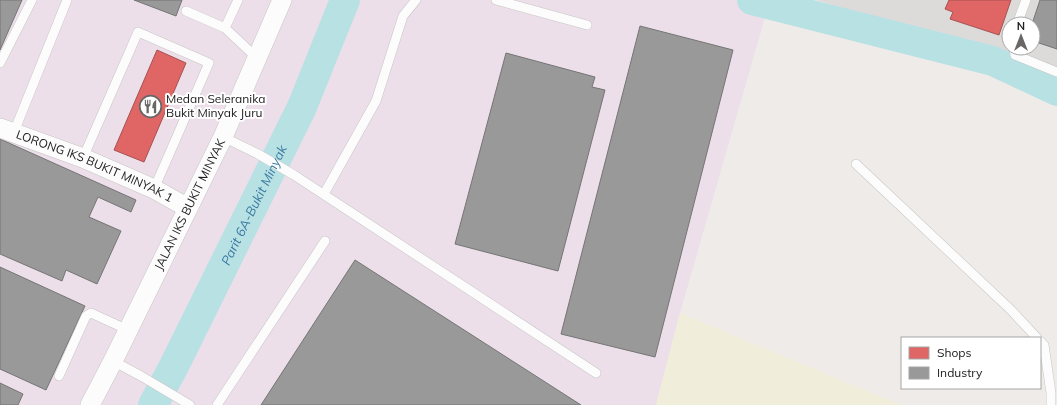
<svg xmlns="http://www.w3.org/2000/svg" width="1057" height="405" viewBox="0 0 1057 405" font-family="Mulish,sans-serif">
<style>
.residential{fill:#dddbda;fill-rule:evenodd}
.industrial{fill:#ecdfe9}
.farmland{fill:#f0eeda}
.shops{fill:#e06666;stroke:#a65151}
.industry{fill:#999;stroke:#757575}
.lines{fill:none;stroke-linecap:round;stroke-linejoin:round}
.river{stroke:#b8e1e4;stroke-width:30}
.service-casing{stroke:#c7c6c4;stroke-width:10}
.minor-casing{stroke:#c7c6c4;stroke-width:20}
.service{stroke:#fcfcfc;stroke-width:9}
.minor{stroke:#fcfcfc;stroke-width:19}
.labels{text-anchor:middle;stroke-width:4;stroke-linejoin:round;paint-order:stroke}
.poi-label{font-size:12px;fill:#202020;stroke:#fff;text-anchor:start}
.street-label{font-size:12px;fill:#202020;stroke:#fff}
.water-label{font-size:13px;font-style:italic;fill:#3b7aa1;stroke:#fff}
</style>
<rect width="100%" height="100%" fill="#eeebe8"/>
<!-- residential -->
<path class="residential" d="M816,0H1057V81L998,54ZM1009,24H1033V48H1009Z"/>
<!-- industrial -->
<path class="industrial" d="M0,0H770L680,313L656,405H0Z"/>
<!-- farmland -->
<path class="farmland" d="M680,313L901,405H656Z"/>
<!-- shops -->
<path class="shops" d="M949,0H1011L999,35L950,19L953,12L945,9Z
M157,50L186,63L144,162L114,150Z"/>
<!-- industry -->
<path class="industry" d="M0,0H22L0,50Z
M134,0H182L176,16Z
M1040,0H1057V49L1033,41V24H1032Z
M640,26L733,50L655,357L561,334Z
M506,53L595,77L592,87L605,90L558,271L455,244Z
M0,139L136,200L131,212L98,197L89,217L121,231L97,284L66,270L62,281L0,254Z
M355,260L581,405H261Z
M0,267L85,306L46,390L0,369Z
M0,383L23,394L18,405H0Z"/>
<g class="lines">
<!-- river -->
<g class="river">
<path d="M752,0L993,61L1057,91"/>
<path id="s1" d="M153,405L174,366L302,107L345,0"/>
</g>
<defs>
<path id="service" d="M496,0L587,25
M186,11L225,28L257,58
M1017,24L1026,0
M225,28L238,0
M1014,48L1015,55L1057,72
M0,63L32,0
M14,132L67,0
M223,137L258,154L294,175L596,373
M83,158L138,32L209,63L154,189
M856,164L1011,310L1037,338
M324,194L376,101L403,16L416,0
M1040,341L1044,345L1051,393V405
M113,361L141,376L190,405
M59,376L86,316L91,313L128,330
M217,405L325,241"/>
<g id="minor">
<path id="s2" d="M0,128L83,158L154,189L188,208"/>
<path id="s3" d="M90,405L113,361L223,137L282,0"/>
</g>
</defs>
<!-- service casing -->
<use href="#service" class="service-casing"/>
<!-- minor casing -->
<use href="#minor" class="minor-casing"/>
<!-- service -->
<use href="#service" class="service"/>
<!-- minor -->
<use href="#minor" class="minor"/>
</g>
<!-- icons -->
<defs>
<symbol id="restaurant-ring" viewBox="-11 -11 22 22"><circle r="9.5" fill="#fff" stroke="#686766" stroke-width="1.5"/><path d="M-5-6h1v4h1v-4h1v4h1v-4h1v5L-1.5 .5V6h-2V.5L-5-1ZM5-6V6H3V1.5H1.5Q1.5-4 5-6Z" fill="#686766"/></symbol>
</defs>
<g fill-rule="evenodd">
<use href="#restaurant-ring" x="138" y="94" width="25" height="25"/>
</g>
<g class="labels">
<!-- poi labels -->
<g class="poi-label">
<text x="166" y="103">Medan Seleranika<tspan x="166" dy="14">Bukit Minyak Juru</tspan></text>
</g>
<!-- street labels -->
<g class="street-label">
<text dy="4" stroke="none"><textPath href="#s2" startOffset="102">LORONG IKS BUKIT MINYAK 1</textPath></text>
<text dy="4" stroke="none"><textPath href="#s3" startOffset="224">JALAN IKS BUKIT MINYAK</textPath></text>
</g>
<!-- water labels -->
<g class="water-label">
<text dy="5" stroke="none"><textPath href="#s1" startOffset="224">Parit 6A-Bukit Minyak</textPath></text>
</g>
</g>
<!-- legend -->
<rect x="901" y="337" width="140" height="52" fill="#ffffff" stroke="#a6a6a6"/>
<rect x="909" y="347" width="20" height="12" fill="#e06666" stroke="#a6a6a6"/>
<text x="937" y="357" font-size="12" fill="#202020">Shops</text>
<rect x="909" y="367" width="20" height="12" fill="#999999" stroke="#a6a6a6"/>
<text x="937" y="377" font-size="12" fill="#202020">Industry</text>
<!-- north arrow -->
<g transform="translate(1021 36)"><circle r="19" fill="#ffffff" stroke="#a6a6a6"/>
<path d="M0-3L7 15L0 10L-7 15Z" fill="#686766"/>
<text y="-6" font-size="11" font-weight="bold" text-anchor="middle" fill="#202020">N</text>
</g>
</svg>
